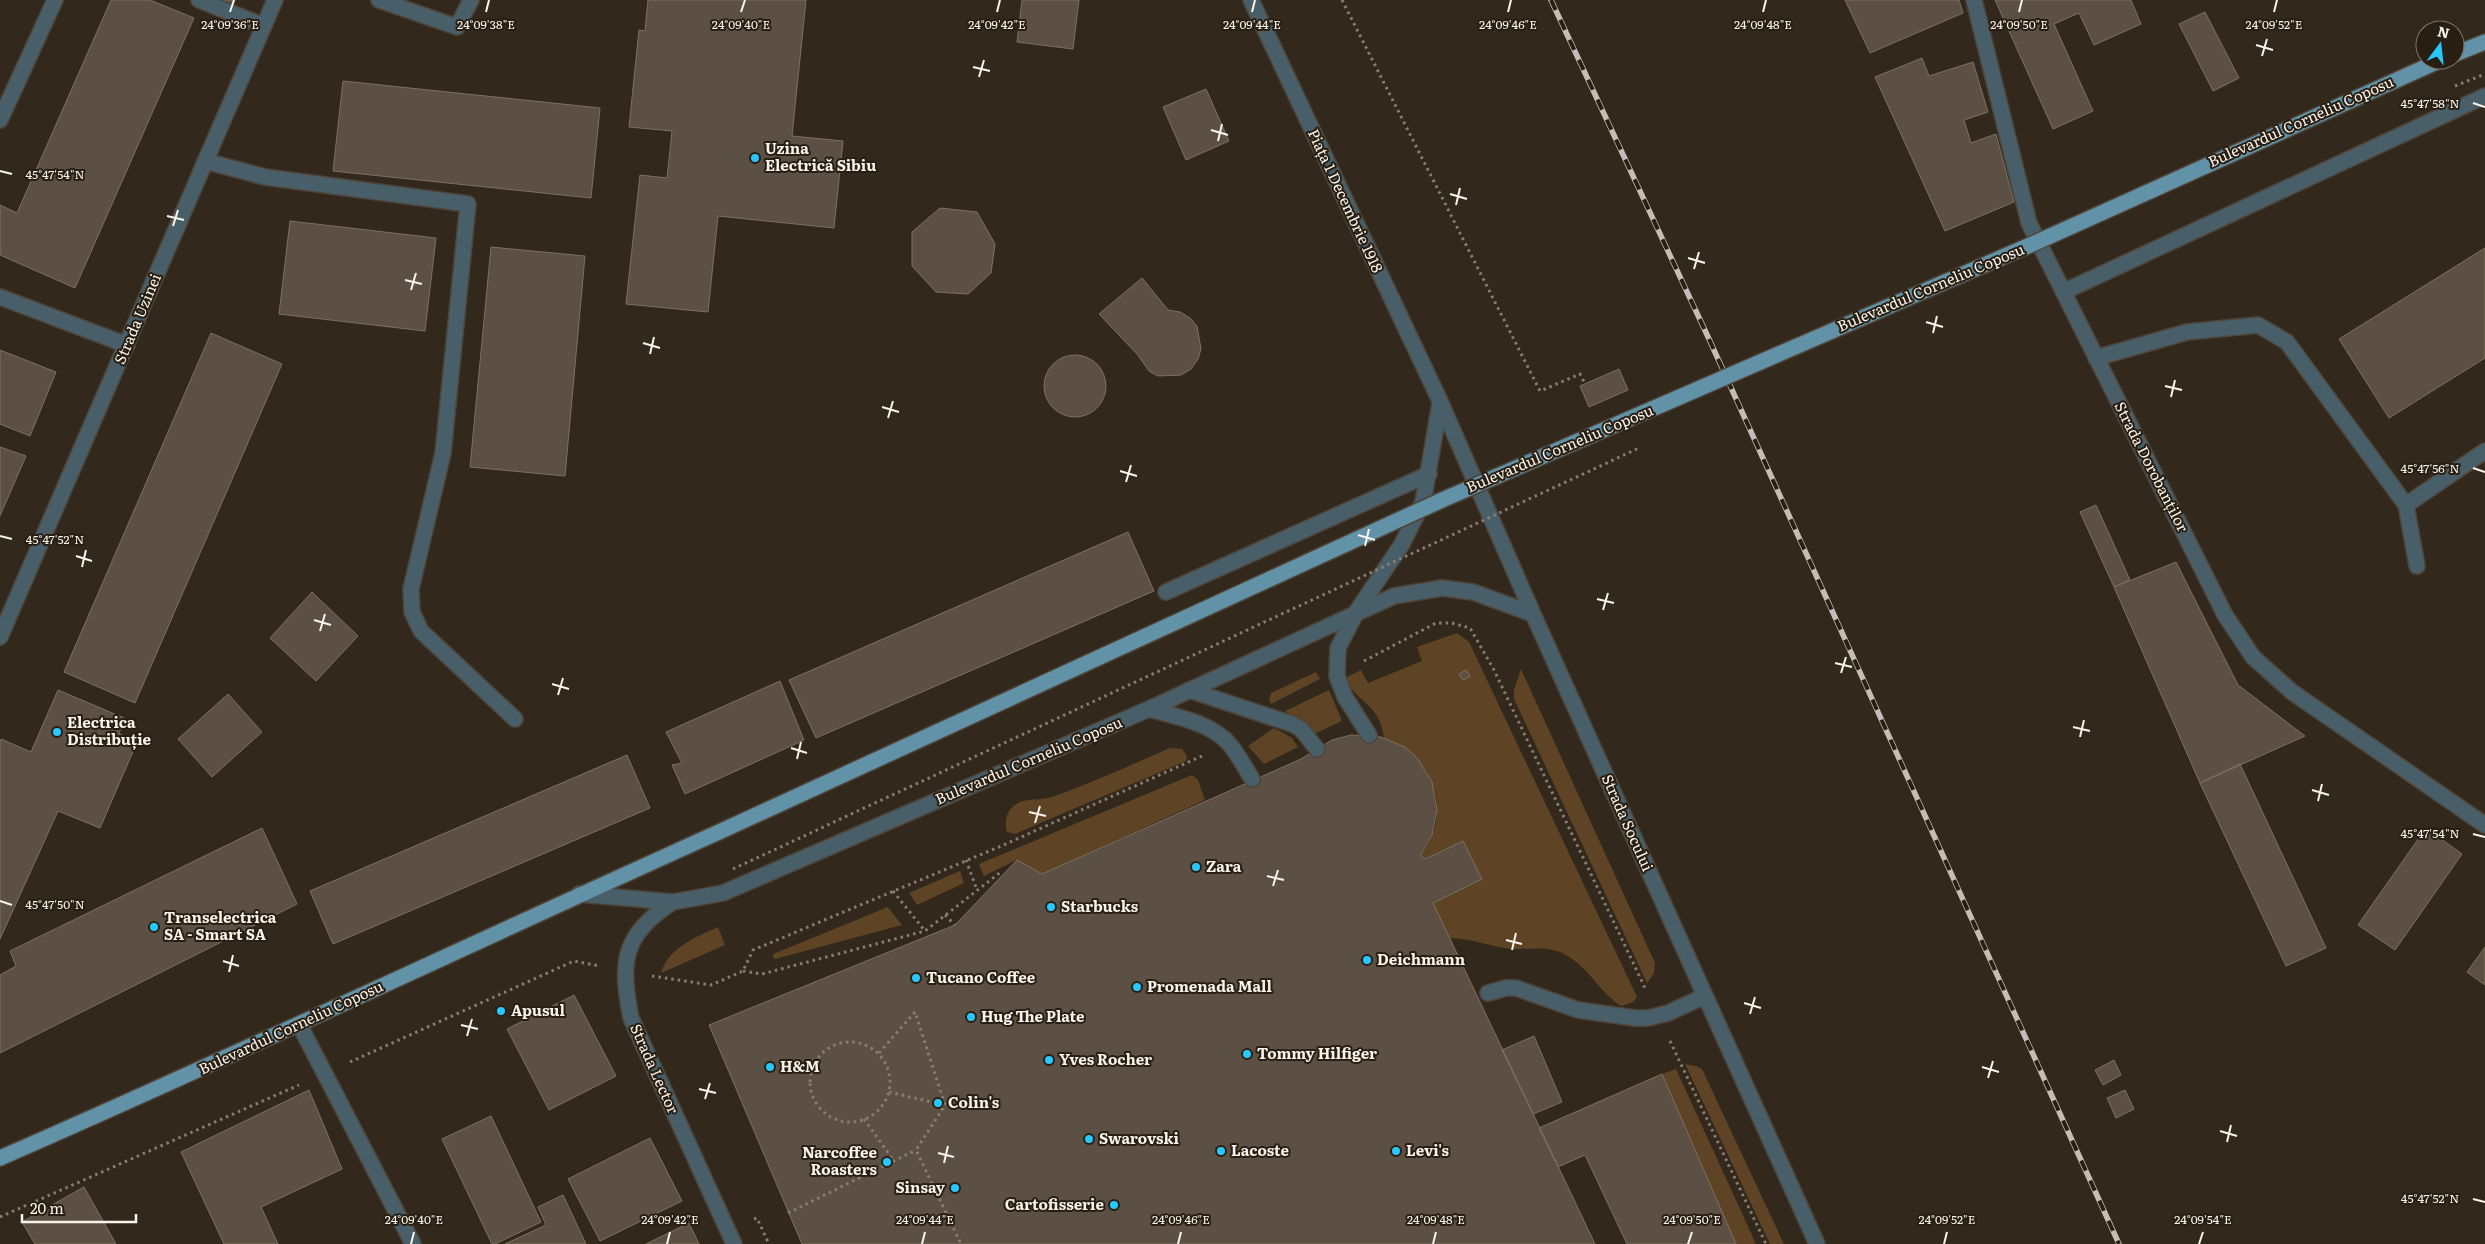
<svg xmlns="http://www.w3.org/2000/svg" width="2485" height="1244" viewBox="0 0 2485 1244" font-family="Literata,serif">
<style>
.green{fill:#5e4424}
.building{fill:#5b5043;stroke:#7d7163}
.lines{fill:none;stroke-linecap:round;stroke-linejoin:round}
.minor-casing{stroke:#4e4439;stroke-width:18}
.major-casing{stroke:#4e4439;stroke-width:18}
.path{stroke:#877e74;stroke-width:3;stroke-dasharray:2.5 4;stroke-linecap:butt}
.minor{stroke:#485f69;stroke-width:15}
.major{stroke:#6292a7;stroke-width:15}
.rail-casing{stroke:#c5beb5;stroke-width:5.5}
.rail{stroke:#281e12;stroke-width:4;stroke-dasharray:11;stroke-linecap:butt}
.major-bridge-casing{stroke:#4e4439;stroke-width:18;stroke-linecap:butt}
.path-bridge{stroke:#877e74;stroke-width:3;stroke-dasharray:2.5 4;stroke-linecap:butt}
.major-bridge{stroke:#6292a7;stroke-width:15}
.ticks{fill:none;stroke:#f9f3eb;stroke-width:2}
.poi-dot{fill:#27c8ff;stroke:#281e12;stroke-width:2}
.labels{text-anchor:middle;stroke-width:4;stroke-linejoin:round;paint-order:stroke}
.street-label{font-size:15px;fill:#f9f3eb;stroke:#281e12}
.poi-label{font-size:15px;font-weight:bold;fill:#f9f3eb;stroke:#281e12;text-anchor:start}
.ticks-label{font-size:12px;text-anchor:middle;fill:#f9f3eb;stroke:#281e12;stroke-width:4;stroke-linejoin:round;paint-order:stroke}
</style>
<rect width="100%" height="100%" fill="#32281c"/>
<!-- green -->
<path class="green" d="M1457,633L1469,642L1637,997L1633,1002L1621,1006C1602,994 1592,974 1575,961C1549,941 1533,952 1505,948C1485,945 1470,938 1449,938L1433,903L1482,879L1463,842L1426,859L1420,856C1424,850 1429,843 1432,836C1448,795 1424,752 1384,738C1380,703 1357,704 1345,678L1361,670L1368,683L1422,661L1417,647Z
M1521,669L1655,963L1654,973L1647,983L1514,699V690Z
M1316,672L1320,679L1271,704L1269,700L1271,693Z
M1329,690L1342,721L1314,734L1285,711Z
M1274,728L1292,738L1298,747L1264,764L1248,746Z
M1170,748L1182,749L1187,756L1186,761L1015,834L1007,832C1004,823 1006,811 1015,805C1026,797 1039,801 1052,797C1092,783 1131,765 1170,748Z
M1192,775L1198,780L1205,800L1042,874L1016,860L984,876L979,864Z
M960,871L964,883L917,905L909,893Z
M888,907L902,925L775,959L773,957V954Z
M718,927L725,945L661,973C668,948 696,937 718,927Z
M1685,1064L1696,1066L1702,1069L1784,1244H1770Z
M1676,1069L1756,1244H1736L1662,1074Z"/>
<!-- building -->
<path class="building" d="M111,0H150L194,18L75,288L0,255V205L17,213Z
M204,0H235L230,11Z
M648,0H806L792,136L843,141L834,228L718,216L708,312L626,304L640,175L667,178L672,131L629,127L639,30L645,31Z
M1022,0H1079L1073,49L1017,42Z
M1845,0H1959L1963,13L1870,53Z
M1995,0H2131L2141,24L2094,45L2079,13L2054,24L2093,111L2053,129Z
M2205,12L2239,78L2213,91L2179,24Z
M1922,58L1929,76L1973,62L1988,112L1964,120L1971,143L1996,134L2014,202L1945,231L1875,77Z
M343,81L600,108L591,198L333,171Z
M1206,89L1229,141L1186,160L1163,107Z
M940,208L977,212L995,244L991,273L968,294L936,292L912,266V232Z
M290,221L436,238L425,331L279,314Z
M491,247L585,256L565,476L470,467Z
M2485,248V358L2389,418L2339,339Z
M1142,278L1168,310L1180,312L1190,318L1197,326L1201,349L1198,359L1191,369L1181,375L1158,376L1149,371L1137,354L1099,314Z
M211,333L282,364L135,703L64,672Z
M0,350L56,372L30,436L0,424Z
M1044 386a31 31 0 1 1 62 0a31 31 0 1 1-62 0Z
M1619,369L1628,390L1589,407L1580,386Z
M0,447L26,456L0,516Z
M2096,505L2130,580L2114,587L2080,512Z
M1128,532L1154,591L816,738L789,680Z
M2176,562L2238,685L2305,736L2200,783L2114,587Z
M312,592L358,636L316,681L270,638Z
M1466,670L1470,676L1463,680L1459,674Z
M780,681L804,740L685,794L672,765L682,763L666,732Z
M58,690L124,718L119,734L138,740L100,828L58,811L0,939V742L1,739L31,752Z
M228,694L262,732L212,777L178,739Z
M1351,735L1381,737L1405,747L1418,759L1432,782L1437,810L1432,835L1420,856L1426,859L1463,841L1482,879L1433,903L1595,1244H802L709,1025L955,925L1017,860L1042,874L1301,759L1332,740Z
M627,755L650,808L333,944L310,891Z
M2240,764L2326,948L2286,966L2200,783Z
M262,828L297,904L0,1053V975L16,966L10,951Z
M2426,828L2462,854L2395,950L2358,925Z
M2485,947V985L2467,972Z
M574,995L616,1076L549,1110L507,1029Z
M1534,1036L1562,1102L1533,1114L1502,1050Z
M2114,1060L2121,1075L2103,1085L2095,1070Z
M1662,1074L1736,1244H1627L1585,1155L1558,1167L1539,1128Z
M309,1090L342,1169L261,1207L278,1244H224L181,1152Z
M2125,1090L2134,1109L2116,1118L2107,1098Z
M491,1116L541,1222L495,1244H492L442,1139Z
M650,1138L682,1201L600,1241L568,1179Z
M84,1187L116,1244H35L22,1222Z
M563,1195L586,1244H505L546,1225L538,1207Z
M689,1223L699,1244H646Z"/>
<g class="lines">
<defs>
<path id="minor" d="M199,0L264,26
M379,0L457,27L471,0
M1251,0L1440,401L1533,614L1817,1244
M1974,0L2029,223L2225,615L2253,657L2292,692L2485,825
M0,120L55,0
M205,161L265,177L468,204L443,453L411,589L412,612L421,631L515,719
M2063,292L2485,96
M0,297L127,345
M2096,358L2187,332L2258,325L2287,342L2406,505L2417,566
M2406,505L2485,451
M1166,592L1429,474
M0,637L275,0
M1189,690L1292,724L1301,729L1317,749
M1149,709C1175,716 1213,723 1231,746C1239,756 1245,768 1252,779
M1369,735L1345,697L1337,676L1338,648L1357,611L1402,544L1423,502L1440,403
M579,894L673,902L723,893L1149,709L1394,596L1442,588L1473,592L1533,614
M673,902C622,934 620,963 631,1018L734,1244
M1488,993L1506,988H1516L1578,1010L1635,1018H1648L1668,1013L1705,996
M299,1024L413,1244"/>
<path id="major" d="M2455,54L2485,42
M0,1158C241,1053 479,940 719,832"/>
</defs>
<!-- minor casing -->
<use href="#minor" class="minor-casing"/>
<!-- major casing -->
<use href="#major" class="major-casing"/>
<!-- path -->
<path class="path" d="M1342,0L1540,391L1580,374L1585,384
M1364,661L1436,623H1452L1470,628L1494,670L1646,990
M966,860L977,890
M893,891L925,931
M945,915L955,925
M743,971L762,974L925,931L1002,871
M652,976L711,985L743,971L753,950L999,847L1202,756
M1670,1041L1766,1244
M810 1082a40 40 0 1 1 80 0a40 40 0 1 1-80 0Z
M879,1053L915,1012L945,1105L916,1150L961,1244
M350,1062L574,961L599,966
M889,1092L944,1105
M864,1119L894,1161
M788,1213L916,1150
M0,1217L299,1085
M754,1219L757,1218L769,1244"/>
<!-- minor -->
<use href="#minor" class="minor"/>
<!-- major -->
<use href="#major" class="major"/>
<defs>
<path id="rail" d="M1551,0L1709,339L2119,1244"/>
</defs>
<!-- rail casing -->
<use href="#rail" class="rail-casing"/>
<!-- rail -->
<use href="#rail" class="rail"/>
<defs>
<path id="major-bridge" d="M719,832L1442,500L2028,246L2441,60"/>
</defs>
<!-- major-bridge casing -->
<use href="#major-bridge" class="major-bridge-casing"/>
<!-- path-bridge -->
<path class="path-bridge" d="M2455,86L2485,74
M733,869L1639,448"/>
<!-- major-bridge -->
<use href="#major-bridge" class="major-bridge"/>
</g>
<!-- ticks -->
<path class="ticks" d="M230,12L234,0M486,12L489,0M741,12L745,0M997,12L1000,0M1252,12L1255,0M1508,12L1511,0M1763,12L1766,0M2019,12L2022,0M2274,12L2277,0M2256,45L2273,50M2262,56L2267,39M973,67L990,71M979,77L984,60M2473,103L2485,107M1211,130L1228,135M1218,141L1222,124M0,171L12,174M1450,194L1467,199M1456,205L1460,188M167,216L184,220M173,226L178,210M1688,258L1705,263M1694,269L1699,252M405,280L422,284M411,290L416,273M1926,322L1943,327M1933,333L1937,316M643,343L660,348M650,354L654,337M2165,386L2182,390M2171,397L2175,380M882,407L899,412M888,418L893,401M2473,468L2485,472M1120,471L1137,476M1126,482L1131,465M1358,535L1375,540M0,536L12,539M1365,546L1369,529M76,556L92,561M82,567L86,550M1597,599L1614,603M1603,610L1608,593M314,620L331,625M320,631L325,614M1835,663L1852,667M1841,673L1846,657M552,684L569,689M558,695L563,678M2073,727L2090,731M2080,737L2084,720M791,748L807,753M797,759L801,742M2312,790L2329,795M2318,801L2322,784M1029,812L1046,816M1035,823L1040,806M2473,834L2485,837M1267,876L1284,880M1273,886L1278,870M0,901L12,905M1506,940L1522,944M1512,950L1516,933M223,961L239,966M229,972L233,955M1744,1003L1761,1008M1750,1014L1755,997M461,1025L478,1029M467,1036L472,1019M1982,1067L1999,1072M1988,1078L1993,1061M699,1089L716,1093M705,1099L710,1083M2220,1131L2237,1136M2227,1142L2231,1125M938,1153L954,1157M944,1163L948,1146M2473,1199L2485,1202M411,1244L414,1232M667,1244L670,1232M922,1244L925,1232M1178,1244L1181,1232M1433,1244L1436,1232M1688,1244L1692,1232M1944,1244L1947,1232M2199,1244L2203,1232"/>
<!-- markers -->
<g class="poi-dot">
<circle cx="755" cy="158" r="5"/>
<circle cx="57" cy="732" r="5"/>
<circle cx="1196" cy="867" r="5"/>
<circle cx="1051" cy="907" r="5"/>
<circle cx="154" cy="927" r="5"/>
<circle cx="1367" cy="960" r="5"/>
<circle cx="916" cy="978" r="5"/>
<circle cx="1137" cy="987" r="5"/>
<circle cx="501" cy="1011" r="5"/>
<circle cx="971" cy="1017" r="5"/>
<circle cx="1247" cy="1054" r="5"/>
<circle cx="1049" cy="1060" r="5"/>
<circle cx="770" cy="1067" r="5"/>
<circle cx="938" cy="1103" r="5"/>
<circle cx="1089" cy="1139" r="5"/>
<circle cx="1221" cy="1151" r="5"/>
<circle cx="1396" cy="1151" r="5"/>
<circle cx="887" cy="1162" r="5"/>
<circle cx="955" cy="1188" r="5"/>
<circle cx="1114" cy="1205" r="5"/>
</g>
<g class="labels">
<!-- street labels -->
<g class="street-label">
<text transform="translate(2301 122) rotate(-24)" y="5">Bulevardul Corneliu Coposu</text>
<text transform="translate(1345 201) rotate(65)" y="5">Piața 1 Decembrie 1918</text>
<text transform="translate(1931 288) rotate(-23)" y="5">Bulevardul Corneliu Coposu</text>
<text transform="translate(138 319) rotate(-67)" y="5">Strada Uzinei</text>
<text transform="translate(1560 449) rotate(-23)" y="5">Bulevardul Corneliu Coposu</text>
<text transform="translate(2151 467) rotate(63)" y="5">Strada Dorobanților</text>
<text transform="translate(1029 761) rotate(-23)" y="5">Bulevardul Corneliu Coposu</text>
<text transform="translate(1627 823) rotate(66)" y="5">Strada Socului</text>
<text transform="translate(291 1028) rotate(-25)" y="5">Bulevardul Corneliu Coposu</text>
<text transform="translate(654 1069) rotate(66)" y="5">Strada Lector</text>
</g>
<!-- poi labels -->
<g class="poi-label">
<text x="765" y="154">Uzina<tspan x="765" dy="17">Electrică Sibiu</tspan></text>
<text x="67" y="728">Electrica<tspan x="67" dy="17">Distribuție</tspan></text>
<text x="1206" y="872">Zara</text>
<text x="1061" y="912">Starbucks</text>
<text x="164" y="923">Transelectrica<tspan x="164" dy="17">SA - Smart SA</tspan></text>
<text x="1377" y="965">Deichmann</text>
<text x="926" y="983">Tucano Coffee</text>
<text x="1147" y="992">Promenada Mall</text>
<text x="511" y="1016">Apusul</text>
<text x="981" y="1022">Hug The Plate</text>
<text x="1257" y="1059">Tommy Hilfiger</text>
<text x="1059" y="1065">Yves Rocher</text>
<text x="780" y="1072">H&amp;M</text>
<text x="948" y="1108">Colin's</text>
<text x="1099" y="1144">Swarovski</text>
<text x="1231" y="1156">Lacoste</text>
<text x="1406" y="1156">Levi's</text>
<text x="877" y="1158" text-anchor="end">Narcoffee<tspan x="877" dy="17">Roasters</tspan></text>
<text x="945" y="1193" text-anchor="end">Sinsay</text>
<text x="1104" y="1210" text-anchor="end">Cartofisserie</text>
</g>
</g>
<g class="ticks-label">
<text x="230" y="29">24°09'36"E</text>
<text x="486" y="29">24°09'38"E</text>
<text x="741" y="29">24°09'40"E</text>
<text x="997" y="29">24°09'42"E</text>
<text x="1252" y="29">24°09'44"E</text>
<text x="1508" y="29">24°09'46"E</text>
<text x="1763" y="29">24°09'48"E</text>
<text x="2019" y="29">24°09'50"E</text>
<text x="2274" y="29">24°09'52"E</text>
<text x="2430" y="108">45°47'58"N</text>
<text x="55" y="179">45°47'54"N</text>
<text x="2430" y="473">45°47'56"N</text>
<text x="55" y="544">45°47'52"N</text>
<text x="2430" y="838">45°47'54"N</text>
<text x="55" y="909">45°47'50"N</text>
<text x="2430" y="1203">45°47'52"N</text>
<text x="414" y="1224">24°09'40"E</text>
<text x="670" y="1224">24°09'42"E</text>
<text x="925" y="1224">24°09'44"E</text>
<text x="1181" y="1224">24°09'46"E</text>
<text x="1436" y="1224">24°09'48"E</text>
<text x="1692" y="1224">24°09'50"E</text>
<text x="1947" y="1224">24°09'52"E</text>
<text x="2203" y="1224">24°09'54"E</text>
</g>
<!-- north arrow -->
<g transform="translate(2440 45) rotate(15)"><circle r="24" fill="#281e12" stroke="#7c7369"/>
<path d="M0-4L9 19L0 12L-9 19Z" fill="#27c8ff"/>
<text y="-8" font-size="14" font-weight="bold" text-anchor="middle" fill="#f9f3eb">N</text>
</g>
<!-- scale -->
<path d="M22 1214v8h114v-8" fill="none" stroke="#f9f3eb" stroke-width="2.5"/>
<text x="30" y="1214" font-size="15" fill="#f9f3eb" stroke="#281e12" stroke-width="4" paint-order="stroke">20 m</text>
</svg>
